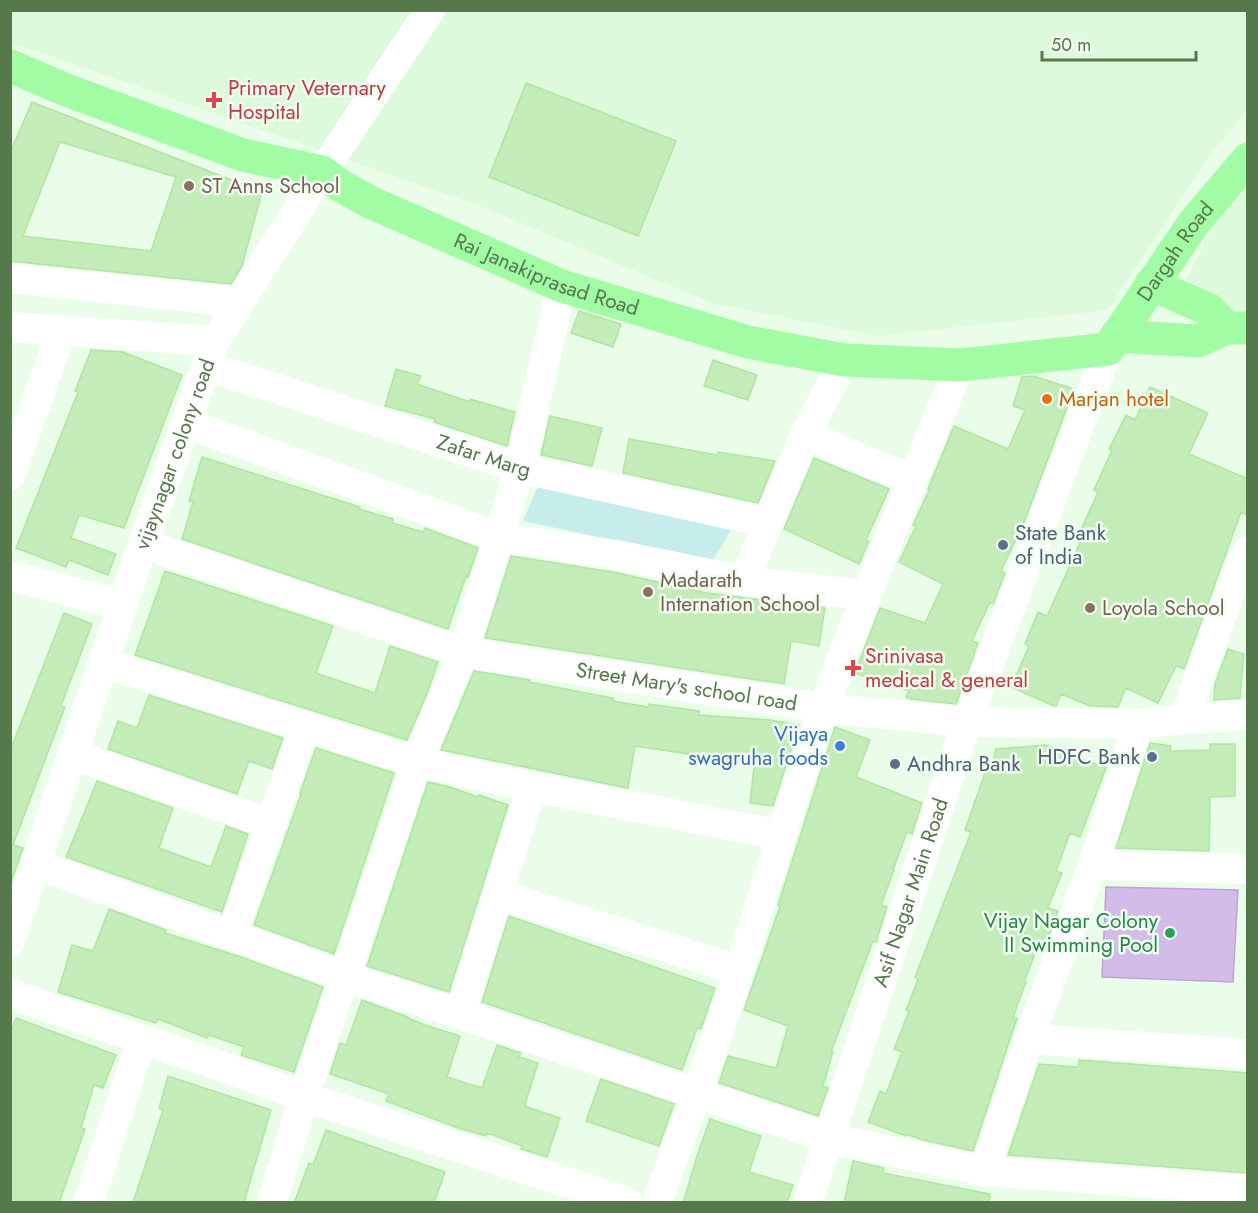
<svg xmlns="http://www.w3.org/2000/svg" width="1258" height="1213" viewBox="0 0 1258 1213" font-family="Jost,sans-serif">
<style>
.residential{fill:#defadd}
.green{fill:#c6eceb}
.water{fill:#d4bce8;stroke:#c1a2da;stroke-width:1.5}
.building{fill:#c3ecb9;stroke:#afe6a0;stroke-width:1.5;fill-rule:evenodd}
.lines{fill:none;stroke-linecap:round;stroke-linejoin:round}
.minor{stroke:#fff;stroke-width:30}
.major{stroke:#a1fca4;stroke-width:33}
.health-dot{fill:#e0444e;stroke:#f0fff0;stroke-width:2}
.education-dot{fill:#8d6e63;stroke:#f0fff0;stroke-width:2}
.food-dot{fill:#e8710a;stroke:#f0fff0;stroke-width:2}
.service-dot{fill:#5c6f8a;stroke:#f0fff0;stroke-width:2}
.shop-dot{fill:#3f7fe0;stroke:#f0fff0;stroke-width:2}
.leisure-dot{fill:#2e9e5b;stroke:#f0fff0;stroke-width:2}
.labels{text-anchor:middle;stroke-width:5;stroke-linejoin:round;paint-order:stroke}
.health-label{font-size:21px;fill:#be3a42;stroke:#f0fff0;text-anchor:start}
.education-label{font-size:21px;fill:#785e54;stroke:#f0fff0;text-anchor:start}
.street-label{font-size:21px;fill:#56794b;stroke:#f0fff0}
.food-label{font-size:21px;fill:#c56008;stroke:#f0fff0;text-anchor:start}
.service-label{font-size:21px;fill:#4e5e75;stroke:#f0fff0;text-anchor:start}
.shop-label{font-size:21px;fill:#366cbe;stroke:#f0fff0;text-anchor:end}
.leisure-label{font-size:21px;fill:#27864d;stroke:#f0fff0;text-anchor:end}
</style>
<rect width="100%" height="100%" fill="#e9fde9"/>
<!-- residential -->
<path class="residential" d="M11,10L1247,11V111L1213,151L1108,310L879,336L712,303L480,206L11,42Z
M1247,188V313L1168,317L1212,228Z"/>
<!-- green -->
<path class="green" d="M541,480L733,526L713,561L523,521Z"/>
<!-- water -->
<path class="water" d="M1106,887L1238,890L1233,982L1102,977Z"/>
<!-- building -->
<path class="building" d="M526,83L676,141L638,236L489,177Z
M32,102L262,192L242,266L231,284L10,261V153ZM60,142L176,177L151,251L23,236Z
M579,311L621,324L613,347L571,333Z
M91,350L123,352L182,375L124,528L79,515L71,538L116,554L108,575L69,560L66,567L16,548L78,392L75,391Z
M713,360L757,375L748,400L704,386Z
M396,369L421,376L417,384L470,402V399L515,412L507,446L434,422L435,419L385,406Z
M1033,376L1074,389L1025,520L1001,571L1005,573L993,604L990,602L972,641L978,643L956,704L911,699L906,697L909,691L855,673L880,608L925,623L943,584L899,562L916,526L913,525L929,490L928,489L954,426L1008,449L1025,410L1013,406L1022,377Z
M1150,387L1208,413L1189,454L1248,479V515L1241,512L1184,669L1176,666L1158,703L1126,688L1118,707L1090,706L1061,694L1056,706H1054L1011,687L1029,646L1025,644L1038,612L1047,616L1084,534L1080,532L1098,492L1094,490L1112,450L1109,449L1126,415L1135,420Z
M550,416L602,428L592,466L541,455Z
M629,439L717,455L718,452L775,461L758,503L623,473Z
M202,457L360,507L359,509L393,519L392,523L423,532L425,528L478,548L468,577L466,576L448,629L182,539L193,502L189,501Z
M814,458L889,489L866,540L869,541L859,564L784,529Z
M511,556L613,572L707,593L825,608L819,646L791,641L784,684L485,638Z
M165,571L333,626L316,673L375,693L390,646L438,662L428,691L407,740L135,655Z
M64,613L92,624L61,706L65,707L13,845L23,848L10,885V751Z
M1228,649L1244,654L1240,698L1214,700L1215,684Z
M474,671L530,680L529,682L613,698V701L649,707V704L699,711V715L770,720L799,725L773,806L750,803L755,758L695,755L635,746L628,788L441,750Z
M149,695L283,738L272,769L249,761L237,794L108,749L118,721L137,728Z
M835,727L870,740L856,777L922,803L912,834L907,832L893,870H894L881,905L887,907L876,942L873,941L831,1052H833L823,1086L828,1088L818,1116L719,1083L728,1056L776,1068L788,1026L744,1010L780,906L778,905Z
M1150,743L1171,746L1170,751L1210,750V744H1235V796L1210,797L1209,851L1116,848Z
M1046,745L1106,768L1080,837L1070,833L1056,871L1062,873L1048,908L1058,911L1046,943L1040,941L1024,982H1026L1013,1017L1017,1018L973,1151L923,1140L906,1134V1136L868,1122L880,1091L886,1094L902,1052L894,1049L909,1011L906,1010L918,979L915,977L971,832L965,830L987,767L991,768L996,749Z
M316,748L394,773L334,954L254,925L301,794L300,793Z
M97,781L173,808L159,848L211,867L226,826L248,834L222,912L66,857Z
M428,782L450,787L478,797L479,795L508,805L449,992L367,966Z
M109,909L166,930L165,933L241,957L323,987L294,1072L241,1055L244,1047L209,1035L207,1038L158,1019L156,1023L58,992L72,945L93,951Z
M509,916L715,988L701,1029L697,1028L682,1070L482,1002Z
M362,1000L408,1017V1018L425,1025L460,1036L447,1077L482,1088L497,1045L521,1053L519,1057L538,1063L525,1104L527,1107L560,1118L547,1157L521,1149L522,1146L487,1133L486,1136L458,1128L386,1101L389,1094L330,1074L340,1043L346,1045Z
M16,1018L116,1055L103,1088L94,1085L81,1128L85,1129L59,1203H10V1034Z
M1079,1060L1248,1073V1173L1008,1155L1039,1064L1078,1067Z
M168,1076L271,1110L244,1203H133L163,1110L159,1108Z
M601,1079L674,1104L659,1146L586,1121Z
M710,1119L761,1136L749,1172L793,1185L787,1203H683L697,1156Z
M326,1130L445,1172L434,1203H294L309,1163L313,1165Z
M853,1161L884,1168L883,1173L990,1194L989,1203H844Z"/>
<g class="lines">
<!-- minor -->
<g class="minor">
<path d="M10,278L239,302"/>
<path d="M10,327L215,341"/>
<path id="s1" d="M206,366L520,468L768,523"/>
<path d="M186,423L499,537L616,555L744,581L866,595"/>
<path d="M805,435L912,480"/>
<path d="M10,476L62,330"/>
<path id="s2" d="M143,544L463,652L824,708L967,722L1138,724L1184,719L1248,715"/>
<path d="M10,576L123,605"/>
<path d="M744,581L805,435L844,360"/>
<path d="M104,663L417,762L532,787L781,835"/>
<path d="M1184,719L1238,570L1248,551"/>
<path d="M74,755L271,824"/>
<path d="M37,865L346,977L460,1014L829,1138L984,1171L1248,1190"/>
<path d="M1093,865L1248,869"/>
<path d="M499,895L739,970"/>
<path d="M232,935L305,726"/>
<path id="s3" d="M10,941L143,544L215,341L322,172L430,10"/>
<path d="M10,994L229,1069L304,1097L628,1202"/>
<path d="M460,1014L532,787"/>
<path d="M1029,1039L1248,1054"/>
<path d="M984,1171L1029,1039L1093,865L1138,724"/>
<path d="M89,1202L142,1039"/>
<path d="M272,1202L304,1097L417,762L463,652L499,537L520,468L562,286"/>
<path d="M657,1202C685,1126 713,1049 739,971C767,883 793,794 824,707C866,592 913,479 960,365"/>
<path id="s4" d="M808,1202L967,722L1108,349"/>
</g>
<!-- major -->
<g class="major">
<path id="s5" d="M10,66L69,91L243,155L322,172L341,186L372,203L562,286L748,342L844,360L960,365L1108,349L1193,224L1248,159"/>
<path d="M1151,284L1210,310L1227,328"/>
<path d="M1116,336L1198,341L1227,328H1248"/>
</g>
</g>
<!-- markers -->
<g class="health-dot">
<path d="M211 91h6v6h6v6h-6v6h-6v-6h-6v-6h6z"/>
<path d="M850 659h6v6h6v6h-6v6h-6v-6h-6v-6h6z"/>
</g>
<g class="education-dot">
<circle cx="189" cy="186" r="6"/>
<circle cx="648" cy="592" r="6"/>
<circle cx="1090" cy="608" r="6"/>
</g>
<circle class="food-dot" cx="1047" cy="399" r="6"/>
<g class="service-dot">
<circle cx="1003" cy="545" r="6"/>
<circle cx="1152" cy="757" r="6"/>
<circle cx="895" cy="764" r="6"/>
</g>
<circle class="shop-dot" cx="840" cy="746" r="6"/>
<circle class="leisure-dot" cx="1170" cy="933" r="6"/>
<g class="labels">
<!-- health labels -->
<g class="health-label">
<text x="228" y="95">Primary Veternary<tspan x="228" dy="24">Hospital</tspan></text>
<text x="865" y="663">Srinivasa<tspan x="865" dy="24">medical &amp; general</tspan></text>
</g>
<!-- education labels -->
<g class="education-label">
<text x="201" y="193">ST Anns School</text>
<text x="660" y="587">Madarath<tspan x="660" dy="24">Internation School</tspan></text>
<text x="1102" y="615">Loyola School</text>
</g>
<!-- street labels -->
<g class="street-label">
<text dy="7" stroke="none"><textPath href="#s5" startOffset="1272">Dargah Road</textPath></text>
<text dy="7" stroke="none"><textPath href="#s5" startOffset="578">Rai Janakiprasad Road</textPath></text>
<text dy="7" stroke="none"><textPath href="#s3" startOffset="514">vijaynagar colony road</textPath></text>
<text dy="7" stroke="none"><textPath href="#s1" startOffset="292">Zafar Marg</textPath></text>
<text dy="7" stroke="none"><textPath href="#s2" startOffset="564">Street Mary's school road</textPath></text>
<text dy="7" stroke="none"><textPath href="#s4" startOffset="326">Asif Nagar Main Road</textPath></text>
</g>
<!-- food labels -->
<g class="food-label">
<text x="1059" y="406">Marjan hotel</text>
</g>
<!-- service labels -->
<g class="service-label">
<text x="1015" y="540">State Bank<tspan x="1015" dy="24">of India</tspan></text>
<text x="1140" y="764" text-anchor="end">HDFC Bank</text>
<text x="907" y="771">Andhra Bank</text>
</g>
<!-- shop labels -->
<g class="shop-label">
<text x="828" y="741">Vijaya<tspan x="828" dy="24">swagruha foods</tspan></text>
</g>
<!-- leisure labels -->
<g class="leisure-label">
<text x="1158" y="928">Vijay Nagar Colony<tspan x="1158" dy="24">II Swimming Pool</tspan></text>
</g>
</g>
<!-- border -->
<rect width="1258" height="1213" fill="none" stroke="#56794b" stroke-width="24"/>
<!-- scale -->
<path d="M1042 51v9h154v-9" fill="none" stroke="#56794b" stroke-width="3"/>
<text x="1051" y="51" font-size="18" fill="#56794b" stroke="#f0fff0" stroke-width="4.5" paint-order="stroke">50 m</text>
</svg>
